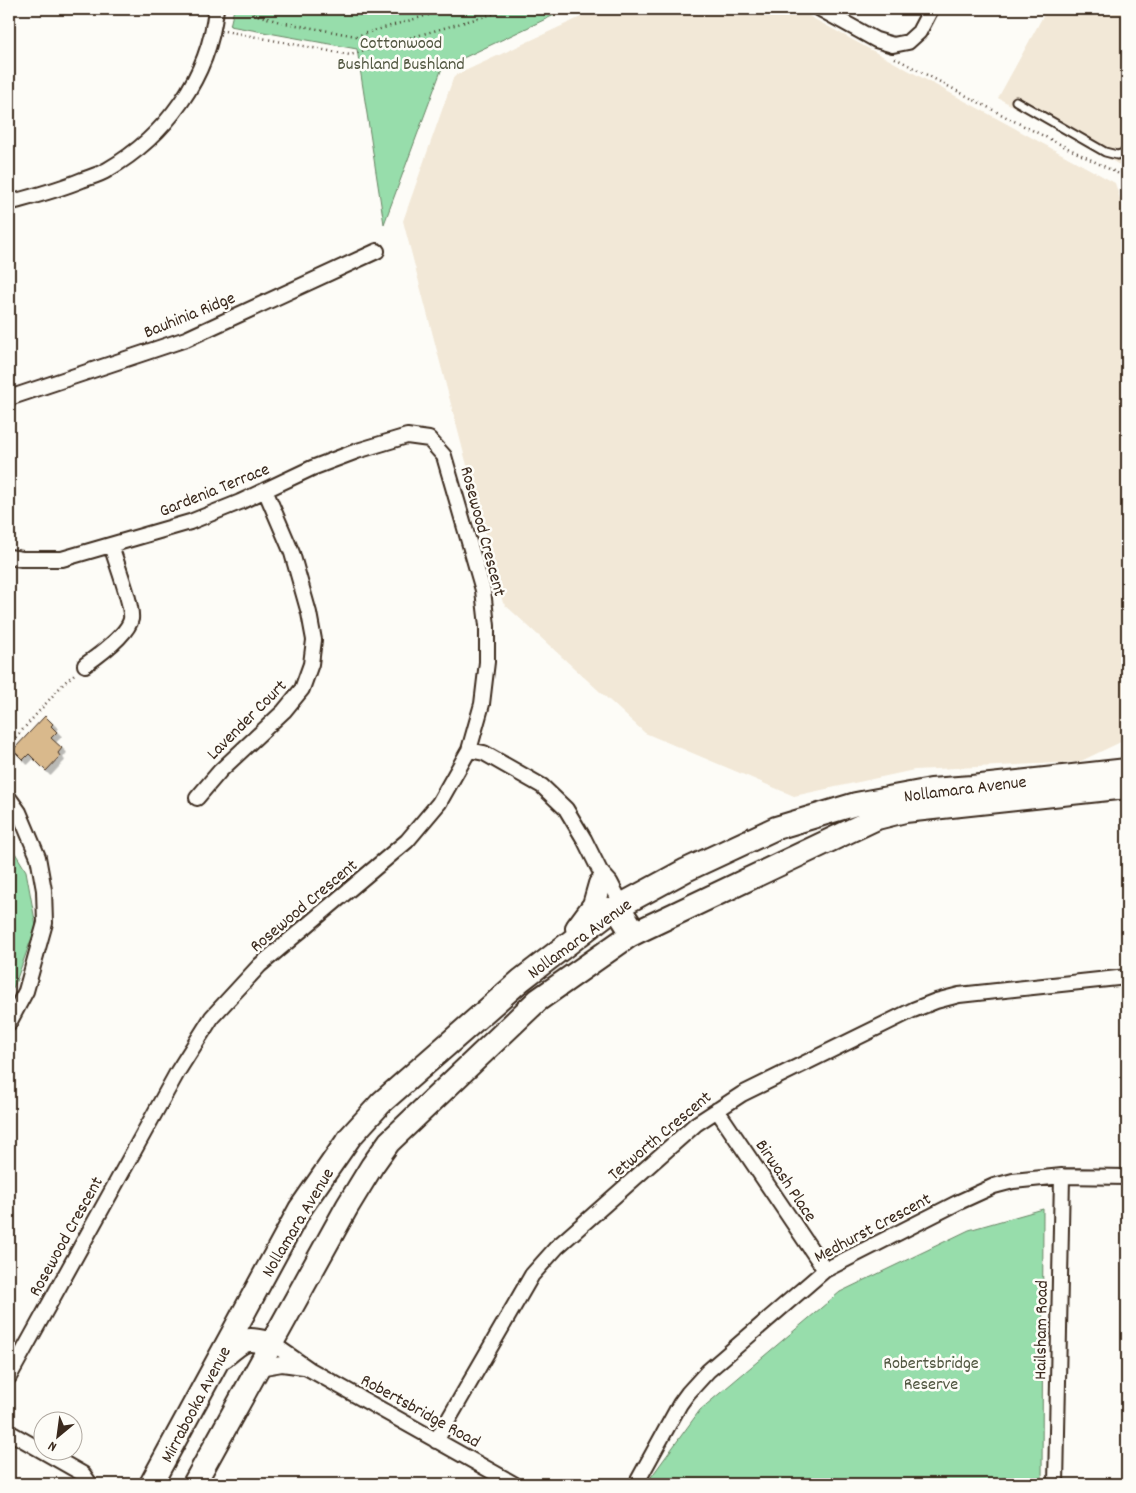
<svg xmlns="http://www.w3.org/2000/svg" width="1136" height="1493" viewBox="0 0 1136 1493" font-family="Dekko,sans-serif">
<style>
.built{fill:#f2e8d7}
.green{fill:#97ddab;stroke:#698464}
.building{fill:#d9b98c;stroke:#3b2a1e;filter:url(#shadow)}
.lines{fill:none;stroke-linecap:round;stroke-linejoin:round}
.service-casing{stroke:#3b2a1e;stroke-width:11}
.minor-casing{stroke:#3b2a1e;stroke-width:18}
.primary-casing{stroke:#3b2a1e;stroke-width:26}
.path{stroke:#3b2a1e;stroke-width:2.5;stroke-dasharray:1 4;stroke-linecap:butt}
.service{stroke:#fdfcf7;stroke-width:7}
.minor{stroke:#fdfcf7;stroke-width:14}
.primary{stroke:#fdfcf7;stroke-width:22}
.labels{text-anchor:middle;stroke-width:5;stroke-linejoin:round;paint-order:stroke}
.park-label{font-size:18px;fill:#525741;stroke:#fdfcf7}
.street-label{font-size:18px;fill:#3b2a1e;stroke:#fdfcf7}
</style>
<defs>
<filter id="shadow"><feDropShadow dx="4.5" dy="4.5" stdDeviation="0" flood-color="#0004"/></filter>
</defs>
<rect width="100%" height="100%" fill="#fdfcf7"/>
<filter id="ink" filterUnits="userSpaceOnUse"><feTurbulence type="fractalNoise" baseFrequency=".02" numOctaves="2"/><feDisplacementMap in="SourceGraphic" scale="10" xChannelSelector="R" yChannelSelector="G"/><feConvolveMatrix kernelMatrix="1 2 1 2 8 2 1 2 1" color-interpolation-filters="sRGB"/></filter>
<g filter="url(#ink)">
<!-- built -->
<path class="built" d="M598,9H796L1115,183L1127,220V739L1079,762L914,770L794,796L645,733L503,603L403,221L454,76Z
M1047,9H1127V84L1121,96L1125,130L1127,169L998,98Z"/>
<!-- green -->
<path class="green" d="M234,9H567L442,68L384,224L357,49L230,26Z
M9,843L26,871L36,926L15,984L9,995Z
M1043,1209L1042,1484H646L700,1410L840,1292L969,1230Z"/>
<!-- building -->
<path class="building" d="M45,716L53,724L51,726L57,732L51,738L62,748L58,753L60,756L46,771L29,754L23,760L13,750Z"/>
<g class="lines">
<defs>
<path id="service" d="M1016,101L1105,152L1117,155L1127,152"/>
<path id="minor" d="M820,9L876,40L893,45L908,42L919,32L931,9
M9,203C34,196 58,190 82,180C90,177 99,175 107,170C166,136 209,77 216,9
M9,398L186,339L377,251
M9,557L22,559H62L190,522L240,502L312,468L357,451L407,436L429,439L444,456L483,590L487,626V662L482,704L469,750L439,803L407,841L260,965L212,1017L178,1071L9,1377
M85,665C98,656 128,634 131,619C133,605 115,560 111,545
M469,750L484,753L542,786L566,809L584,839L600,871L610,882L622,905L639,931
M9,798L19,812L38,857L44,890L45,923L26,991L9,1023
M197,798L220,771L284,711L302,689L311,664L314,640L309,613L292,553L265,490
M609,905L629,936
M717,1110L825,1270
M273,1344L309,1369L514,1484
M259,1368L282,1364L304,1367
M9,1432L83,1474L90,1484
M436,1441L532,1275L557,1247L696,1124L742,1094L913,1010L936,1001L959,995L1127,977
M636,1484L680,1404L688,1393L708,1371L825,1270L959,1202L994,1186L1013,1181L1062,1176L1127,1177
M1056,1484L1062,1176"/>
<path id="primary" d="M577,928L594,905L600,884
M223,1357C245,1338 244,1337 273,1344
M151,1484L300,1209L350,1137L382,1102L521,980L612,910L686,870L776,828L856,804L931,790L972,787L1127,770
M194,1484L347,1207L372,1166L389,1142L538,1000L629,936L639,931L877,818L905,811L1127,787"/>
</defs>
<!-- service casing -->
<use href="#service" class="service-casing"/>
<!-- minor casing -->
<use href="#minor" class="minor-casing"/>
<!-- primary casing -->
<use href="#primary" class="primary-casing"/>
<!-- path -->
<path class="path" d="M251,9L254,14L280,22L356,36L449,9
M800,9L808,13
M225,31L350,55L510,9
M895,58L1012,120L1125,177L1127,182
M9,745L65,682L77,672"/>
<!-- service -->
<use href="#service" class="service"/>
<!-- minor -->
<use href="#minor" class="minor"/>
<!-- primary -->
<use href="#primary" class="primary"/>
</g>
</g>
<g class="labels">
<!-- park labels -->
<g class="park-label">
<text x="401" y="48">Cottonwood<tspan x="401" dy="21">Bushland Bushland</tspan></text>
<text x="931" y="1368">Robertsbridge<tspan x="931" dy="21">Reserve</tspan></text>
</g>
<!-- street labels -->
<g class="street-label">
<text transform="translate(189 314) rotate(-22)" y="6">Bauhinia Ridge</text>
<text transform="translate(214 489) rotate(-22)" y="6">Gardenia Terrace</text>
<text transform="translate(484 531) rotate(75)" y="6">Rosewood Crescent</text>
<text transform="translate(246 719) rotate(-45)" y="6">Lavender Court</text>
<text transform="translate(965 788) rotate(-7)" y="6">Nollamara Avenue</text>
<text transform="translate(303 905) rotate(-40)" y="6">Rosewood Crescent</text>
<text transform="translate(579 938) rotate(-36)" y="6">Nollamara Avenue</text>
<text transform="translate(659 1135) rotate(-40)" y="6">Tetworth Crescent</text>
<text transform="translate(787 1180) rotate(56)" y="6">Birwash Place</text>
<text transform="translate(297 1222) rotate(-59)" y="6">Nollamara Avenue</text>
<text transform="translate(872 1227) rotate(-28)" y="6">Medhurst Crescent</text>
<text transform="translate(65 1236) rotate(-61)" y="6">Rosewood Crescent</text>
<text transform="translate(1040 1330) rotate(-89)" y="6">Hailsham Road</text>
<text transform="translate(195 1404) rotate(-62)" y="6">Mirrabooka Avenue</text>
<text transform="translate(421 1410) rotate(29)" y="6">Robertsbridge Road</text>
</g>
</g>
<!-- margin -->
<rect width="1136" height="1493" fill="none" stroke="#fdfcf7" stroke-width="30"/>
<rect x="15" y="15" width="1106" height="1463" fill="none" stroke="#3b2a1e" stroke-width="2" filter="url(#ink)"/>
<!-- north arrow -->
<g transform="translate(58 1436) rotate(209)"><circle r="24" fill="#fdfcf7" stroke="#afa8a0"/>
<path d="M0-4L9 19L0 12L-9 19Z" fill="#3b2a1e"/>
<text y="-8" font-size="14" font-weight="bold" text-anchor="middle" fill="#3b2a1e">N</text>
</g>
</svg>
